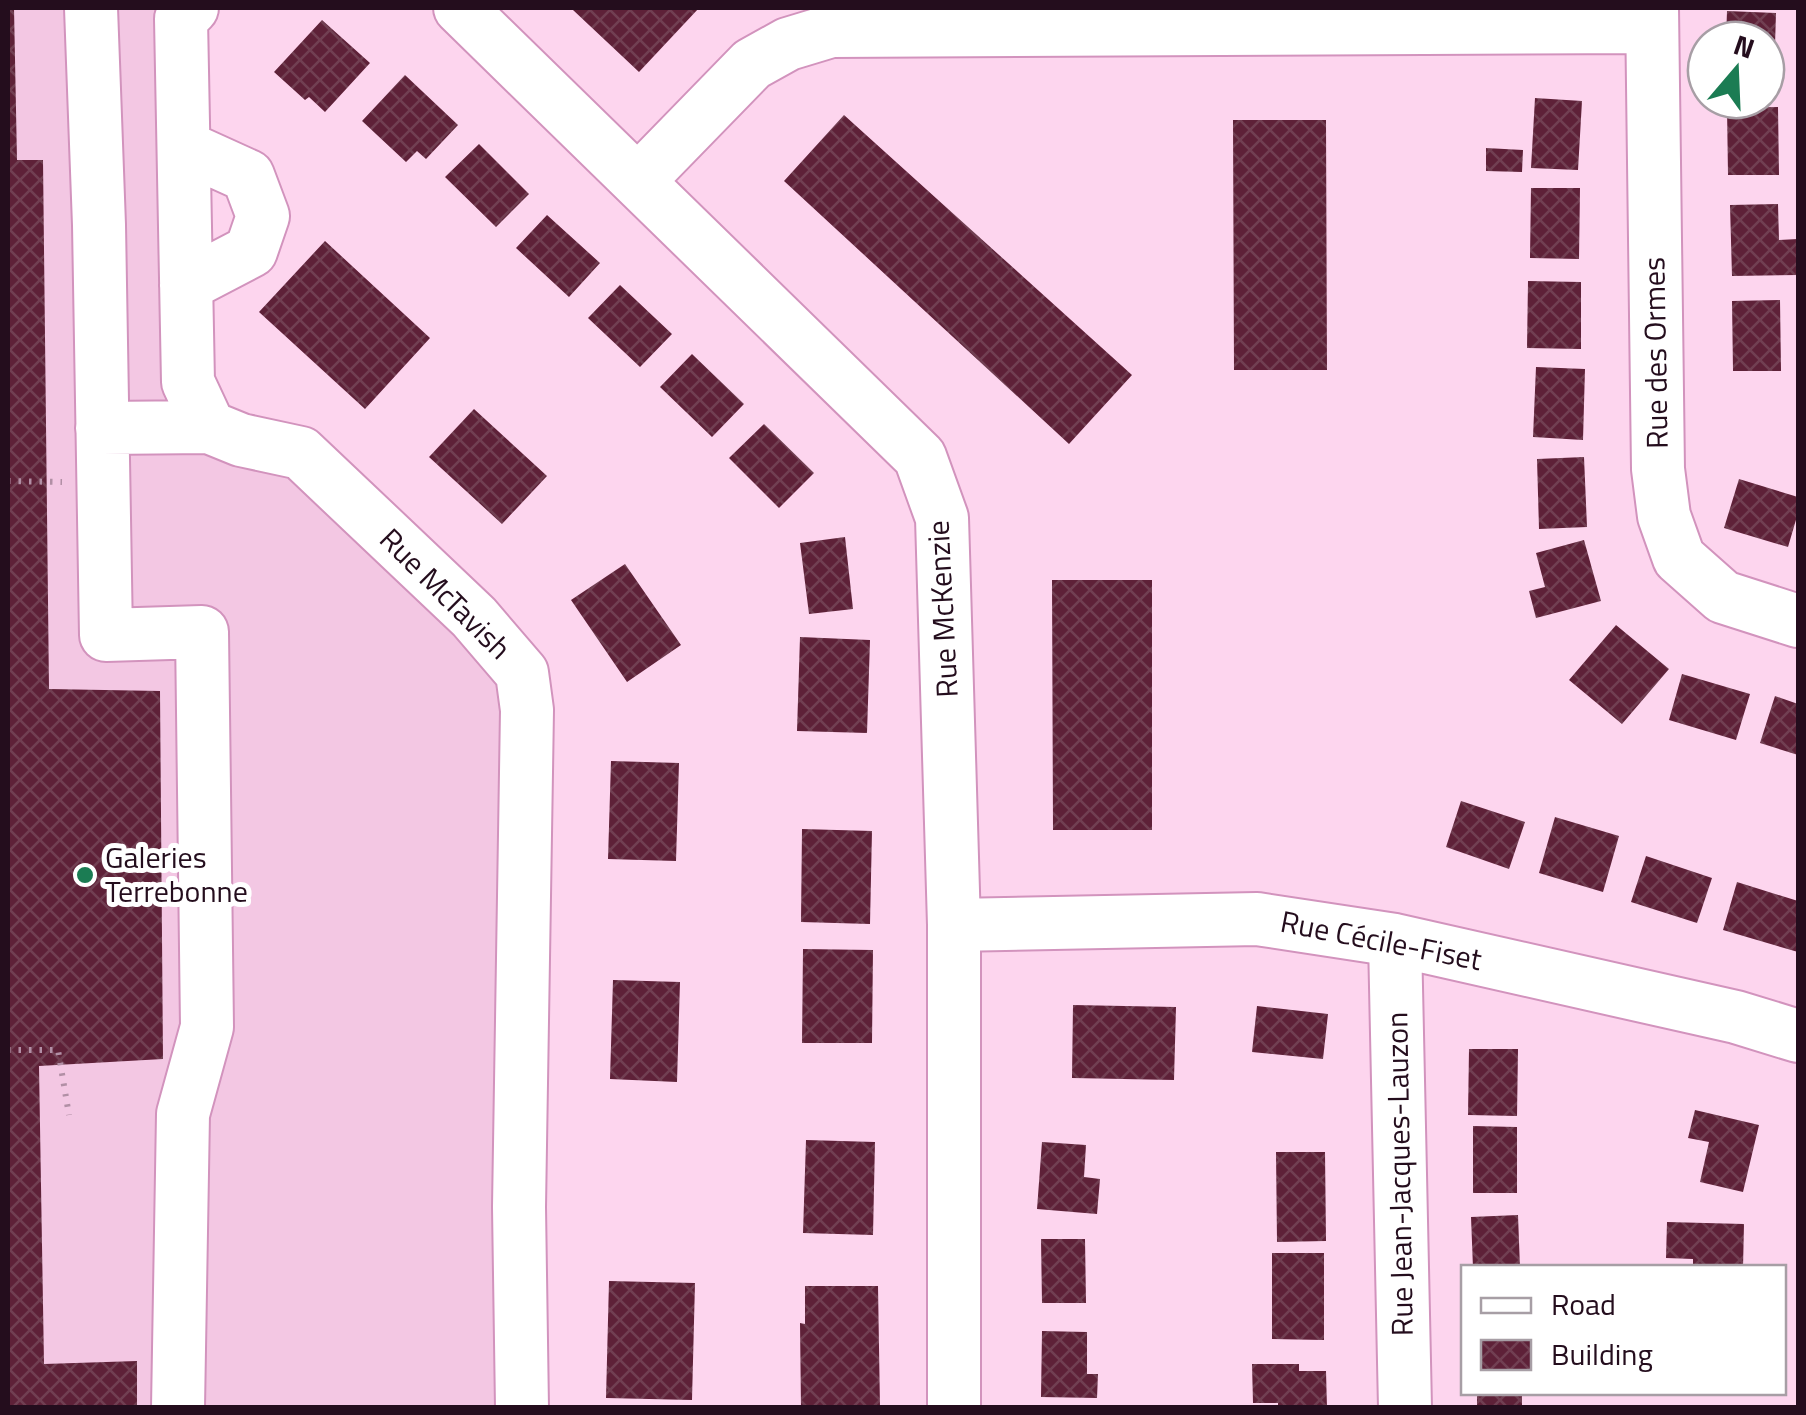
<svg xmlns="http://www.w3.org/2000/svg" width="1806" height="1415" viewBox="0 0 1806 1415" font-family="'Titillium Web',sans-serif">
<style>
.built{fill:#f3c7e3}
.building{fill:url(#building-cross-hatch)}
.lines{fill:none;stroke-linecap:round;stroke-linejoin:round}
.minor-casing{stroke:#d293bd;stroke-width:56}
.path{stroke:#b18fa5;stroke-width:6;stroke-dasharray:2.5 8;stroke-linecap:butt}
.minor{stroke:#fff;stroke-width:52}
.poi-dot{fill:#1b7c53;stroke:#fff;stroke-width:4}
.labels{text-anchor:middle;stroke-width:10;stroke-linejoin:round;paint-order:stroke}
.street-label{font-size:30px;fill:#240d1d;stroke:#fff}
.poi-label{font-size:30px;fill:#240d1d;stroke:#fff;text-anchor:start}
</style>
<defs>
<pattern id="building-cross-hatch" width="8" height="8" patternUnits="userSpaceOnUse" patternTransform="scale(2.5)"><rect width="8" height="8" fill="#5e2138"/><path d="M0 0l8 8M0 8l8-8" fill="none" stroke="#713f52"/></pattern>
</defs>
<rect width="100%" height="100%" fill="#fdd5ee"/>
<!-- built -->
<path class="built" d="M8,8H184L170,420L279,465L503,676L521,1407L8,1408Z"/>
<!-- building -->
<path class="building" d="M8,8H14L17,160H43L49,689L160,691L163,1059L39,1066L44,1364L137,1361V1408H8Z
M575,8H699L639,72L573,10Z
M1727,11L1776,13L1774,78H1766V40H1726Z
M322,20L370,63L325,112L309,97L305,100L274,72Z
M405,75L458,125L426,159L417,151L406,162L362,121Z
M1535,98L1582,101L1578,170L1531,168Z
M1778,107L1779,175H1728L1727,108Z
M844,115L1132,375L1069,444L784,181Z
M1233,120H1326L1327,370H1234Z
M479,144L529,194L496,227L445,177Z
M1486,148L1523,150L1522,172L1486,171Z
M1531,188H1580L1579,259L1530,258Z
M1778,204L1779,240L1798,239V275L1732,276L1730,205Z
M547,215L600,263L569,297L516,248Z
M325,241L430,338L365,409L259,312Z
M1528,281L1581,282V349L1527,348Z
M620,285L672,334L640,367L588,318Z
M1780,300L1781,371H1733L1732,301Z
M692,354L744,404L712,437L660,387Z
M1536,367L1585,369L1583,440L1533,437Z
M474,409L547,476L502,524L429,457Z
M764,424L814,473L779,508L729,458Z
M1584,457L1587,527L1539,529L1537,459Z
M1739,479L1798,497V513L1788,547L1724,528Z
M845,537L853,609L809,614L800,543Z
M1584,540L1601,601L1536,618L1529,591L1545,587L1536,553Z
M625,564L681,645L627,682L571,600Z
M1052,580H1152V830H1053Z
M1616,625L1669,669L1622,724L1569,680Z
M800,637L870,640L867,733L797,731Z
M1682,674L1750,694L1736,740L1669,720Z
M1775,696L1798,704V755L1760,743Z
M611,761L679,763L676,861L608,859Z
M1461,801L1525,822L1509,869L1446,847Z
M1555,817L1619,836L1603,892L1539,873Z
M802,829L872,831L870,924L801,922Z
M1646,856L1712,878L1697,923L1631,902Z
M1737,882L1798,901V952L1723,930Z
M803,949L873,950L872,1043H802Z
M613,980L680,982L677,1082L610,1079Z
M1073,1005L1176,1007L1174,1080L1072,1078Z
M1257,1006L1328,1014L1323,1059L1252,1052Z
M1469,1049H1518L1517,1116L1468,1115Z
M1695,1110L1759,1125L1743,1192L1700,1182L1709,1142L1688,1138Z
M1473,1126L1517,1127V1193H1473Z
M806,1140L875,1142L873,1235L803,1233Z
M1042,1142L1086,1145L1084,1177L1100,1179L1097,1214L1037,1209Z
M1276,1152H1325L1326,1241L1277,1242Z
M1518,1215L1520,1268H1473L1471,1217Z
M1667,1222L1744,1224L1743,1268H1693V1259L1666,1258Z
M1041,1239H1085L1086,1303H1042Z
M1272,1253H1324V1340L1272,1339Z
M609,1281L695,1283L692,1400L606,1398Z
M805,1286H878L880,1408H801L800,1323L805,1324Z
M1042,1331L1087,1332V1374H1098L1097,1398L1041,1397Z
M1252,1364H1299V1371H1326L1327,1408H1278V1403H1253Z
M1477,1395H1522V1408H1477Z"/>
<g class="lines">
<defs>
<path id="minor" d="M91,8L99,225L106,635L202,632L207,1027L183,1114L178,1408
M192,8L181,19L188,382L209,427L241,440L301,453L474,617L522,673L527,710L519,1207L522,1408
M460,8L920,457L942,518L954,925V1408
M1652,8L1658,469L1664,516L1679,558L1723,597L1798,621
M184,147L248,176L263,216L251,251L186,285
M639,180L752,64L788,44L831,31L1650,27
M102,428L209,427
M954,925L1257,919L1395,940L1736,1017L1798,1036
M1395,940L1405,1408"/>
</defs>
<!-- minor casing -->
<use href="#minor" class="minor-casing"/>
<!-- path -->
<path class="path" d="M8,481L62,482
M8,1050H58L69,1115"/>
<!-- minor -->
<use href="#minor" class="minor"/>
</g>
<!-- markers -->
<circle class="poi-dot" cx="85" cy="875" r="10"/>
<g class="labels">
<!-- street labels -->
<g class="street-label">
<text transform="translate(1656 353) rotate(-91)" y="10">Rue des Ormes</text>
<text transform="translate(445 594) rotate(45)" y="10">Rue McTavish</text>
<text transform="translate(943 609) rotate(-93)" y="10">Rue McKenzie</text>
<text transform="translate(1381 941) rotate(11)" y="10">Rue Cécile-Fiset</text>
<text transform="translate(1400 1174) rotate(-91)" y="10">Rue Jean-Jacques-Lauzon</text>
</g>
<!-- poi labels -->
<g class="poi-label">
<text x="105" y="868">Galeries<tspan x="105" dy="34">Terrebonne</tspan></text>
</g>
</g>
<!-- border -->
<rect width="1806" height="1415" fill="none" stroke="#240d1d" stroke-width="20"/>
<!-- legend -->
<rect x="1461" y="1265" width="325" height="130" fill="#ffffff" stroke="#a79ea5" stroke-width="2.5"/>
<rect x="1481" y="1298" width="50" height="15" fill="#ffffff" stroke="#a79ea5" stroke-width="2.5"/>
<text x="1551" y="1315" font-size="30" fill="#240d1d">Road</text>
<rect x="1481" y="1340" width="50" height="30" fill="url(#building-cross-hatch)" stroke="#a79ea5" stroke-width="2.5"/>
<text x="1551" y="1365" font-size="30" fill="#240d1d">Building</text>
<!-- north arrow -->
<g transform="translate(1736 70) rotate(19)"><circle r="48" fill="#ffffff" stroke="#a79ea5" stroke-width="2.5"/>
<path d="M0-8L18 38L0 25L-18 38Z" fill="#1b7c53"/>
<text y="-15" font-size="28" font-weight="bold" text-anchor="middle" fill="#240d1d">N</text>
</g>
</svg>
